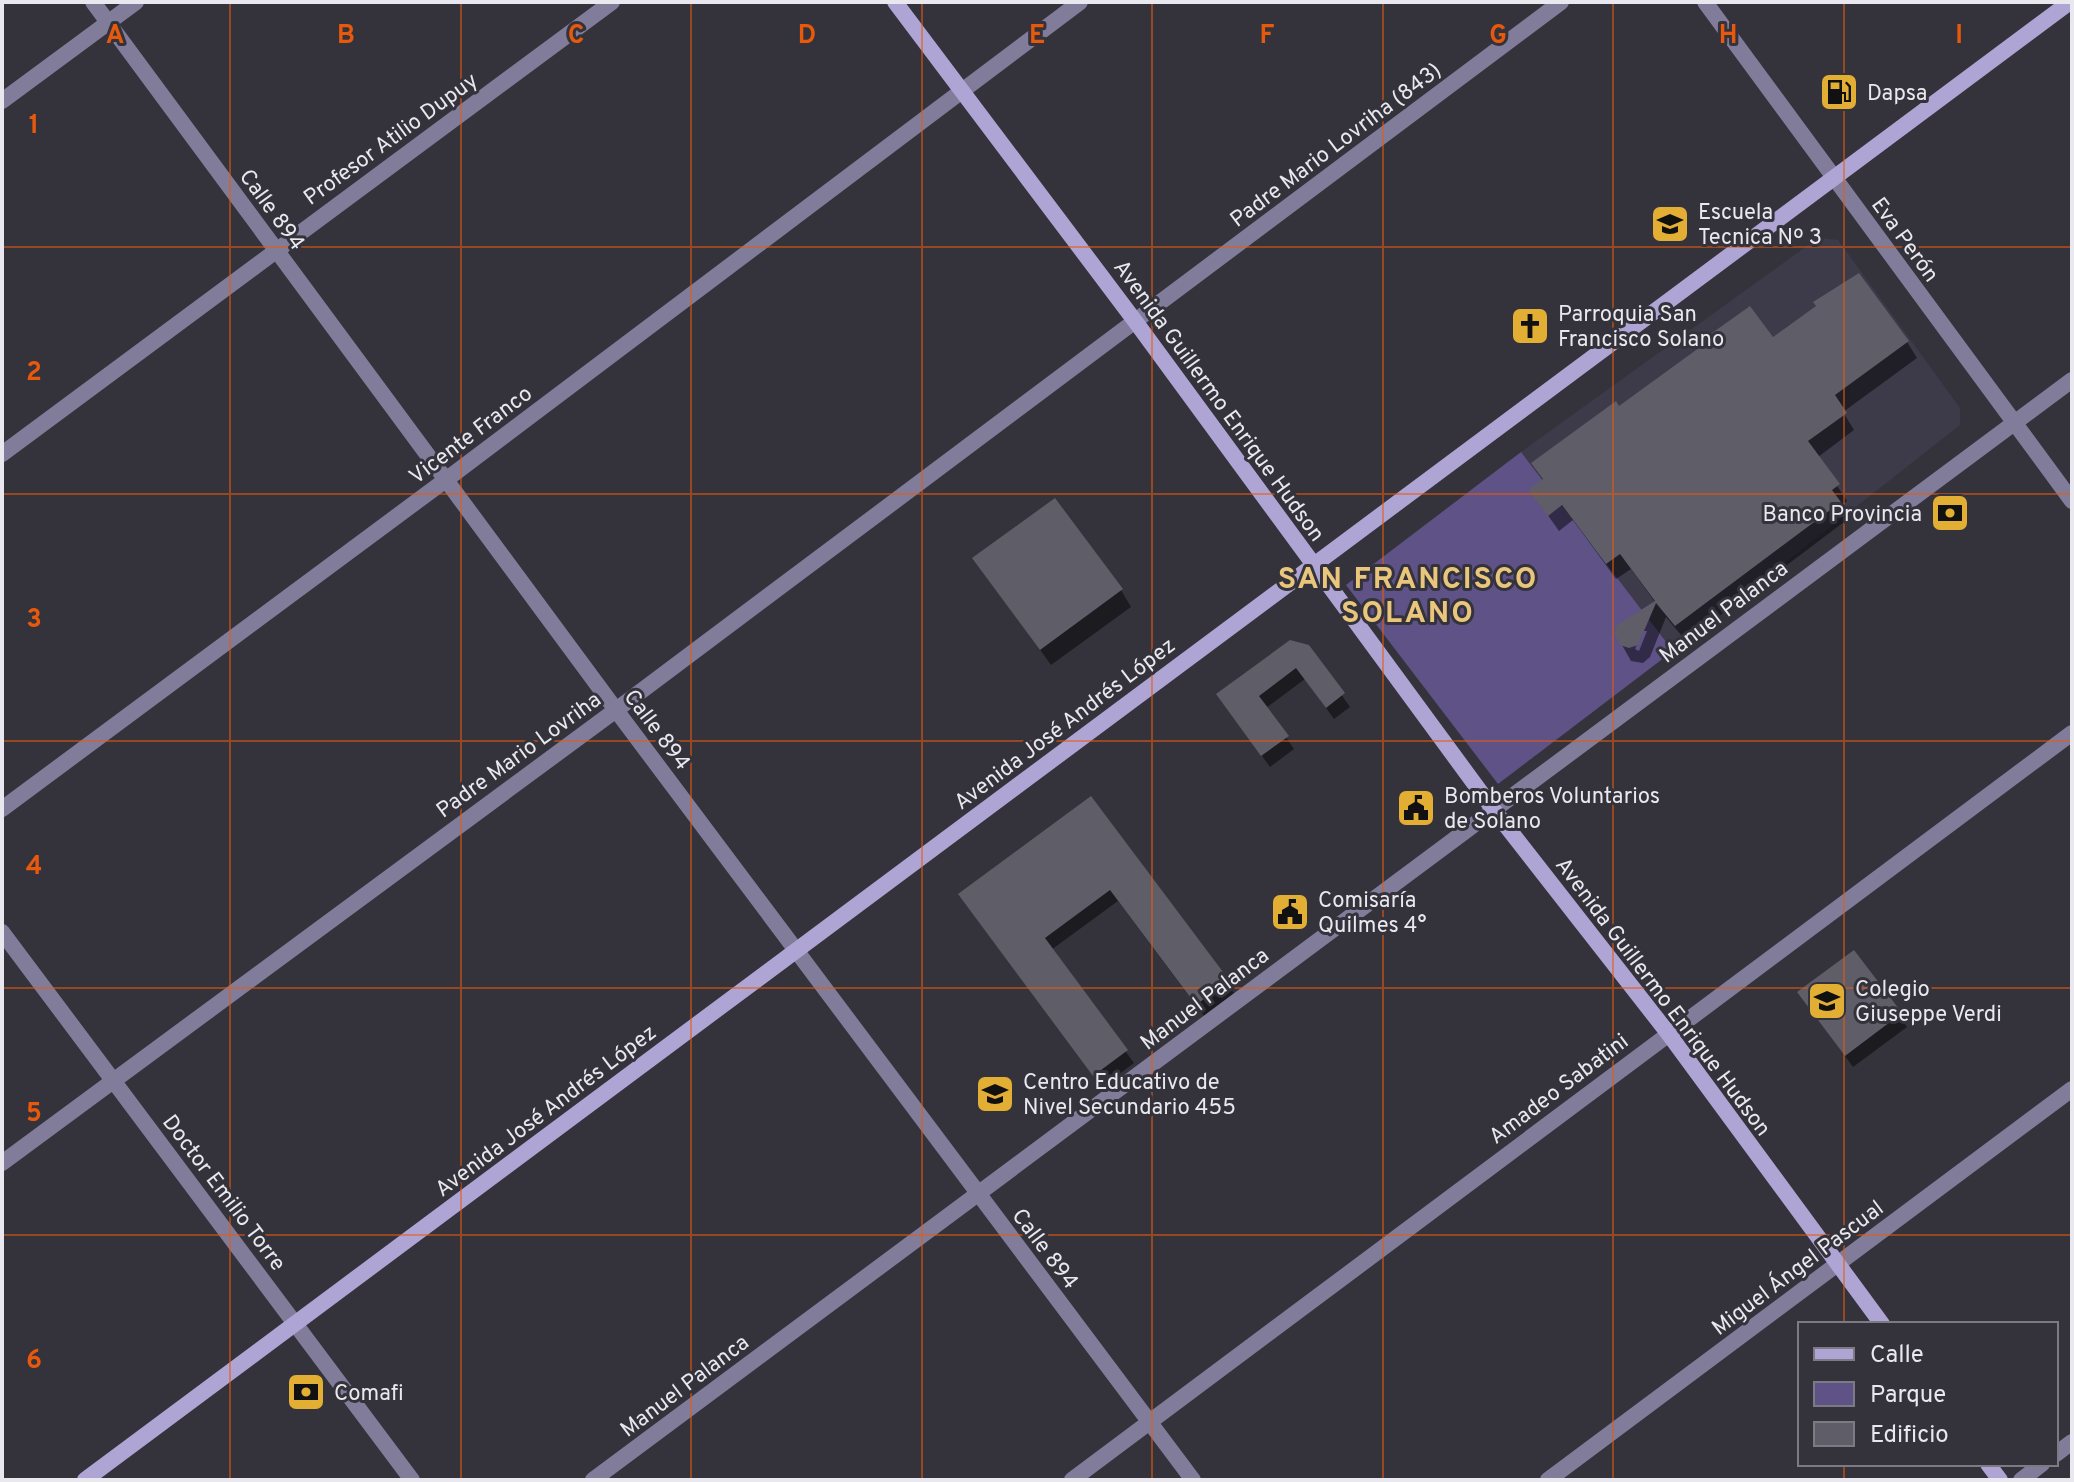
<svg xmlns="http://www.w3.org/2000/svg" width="2074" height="1482" viewBox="0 0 2074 1482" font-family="Overpass,sans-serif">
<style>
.built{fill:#3d3a4a}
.green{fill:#5f5287}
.shadow{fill:#0007;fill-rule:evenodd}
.building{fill:#5f5d68}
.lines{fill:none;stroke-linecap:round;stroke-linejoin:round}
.street{stroke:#827c9b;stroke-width:16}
.secondary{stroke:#afa5d5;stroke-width:16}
.grid{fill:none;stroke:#e8590c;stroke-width:2;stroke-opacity:0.55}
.labels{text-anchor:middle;stroke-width:6;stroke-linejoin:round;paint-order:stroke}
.poi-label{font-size:22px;fill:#e9e8ee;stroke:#34333c;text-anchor:start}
.street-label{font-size:22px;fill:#e9e8ee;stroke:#34333c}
.district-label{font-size:30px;font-weight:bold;letter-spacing:2px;fill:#eac67d;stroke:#34333c}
.grid-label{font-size:26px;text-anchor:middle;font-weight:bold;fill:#e8590c;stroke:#34333c;stroke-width:6;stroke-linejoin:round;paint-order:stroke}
</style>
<rect width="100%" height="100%" fill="#34333c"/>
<!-- built -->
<path class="built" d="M1818,238L1838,240L1960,408V425L1673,651L1521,452Z"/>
<!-- green -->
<path class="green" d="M1521,452L1673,651L1498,784L1346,585Z"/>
<!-- shadow -->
<path class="shadow" d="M1772,340L1907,342L1917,358L1843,412L1854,430L1818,457L1847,501L1841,506L1848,519L1686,641L1666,617L1650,657L1643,663L1631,661L1622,645L1655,602L1631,569L1616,579L1573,520L1559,531L1530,490L1544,481L1534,464L1619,408ZM1643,631H1647L1639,651L1635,649Z
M975,559L1121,590L1131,607L1051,665Z
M1308,647L1350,707L1334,719L1305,679L1266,708L1294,749L1270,767L1218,695Z
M1091,799L1234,993L1204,1016L1118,901L1051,950L1134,1063L1102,1087L960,895Z
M1853,952L1907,1027L1853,1067L1799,993Z"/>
<!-- building -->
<path class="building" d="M1859,273L1909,341L1835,395L1847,413L1808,441L1840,484L1832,490L1841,502L1675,626L1656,603L1638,645L1629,648L1620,645L1614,633L1617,625L1655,601L1620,554L1606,564L1562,505L1548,516L1528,490L1543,479L1531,463L1616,401L1619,406L1707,342L1705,338L1750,306L1773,337L1816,306L1813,302Z
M1055,498L1123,589L1040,650L972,558Z
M1290,640L1309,645L1345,693L1326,708L1296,668L1259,696L1289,736L1261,756L1216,694Z
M1091,796L1229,980L1196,1005L1110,890L1045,938L1128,1050L1093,1076L958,894Z
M1854,950L1902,1013L1845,1056L1797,992Z"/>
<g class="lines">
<!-- street -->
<path class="street" d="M93,2L616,710L1193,1480
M1705,2L2072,501
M2,101L136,2
M2,454L612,2
M2,809L447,479L1080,2
M2,932L412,1480
M2,1163L616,710L1561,2
M2056,1454L2072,1442
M593,1480L2072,380
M1072,1480L2072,733
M1548,1480L2072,1089
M2021,1480L2042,1464"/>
<!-- secondary -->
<path class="secondary" d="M895,2L1135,321L1493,809L1668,1033L1882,1324
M1988,1464L2000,1480
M85,1480L2070,2"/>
</g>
<!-- grid -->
<path class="grid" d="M230,2V1480M461,2V1480M691,2V1480M922,2V1480M1152,2V1480M1383,2V1480M1613,2V1480M1844,2V1324M2,247H2072M2,494H2072M2,741H2072M2,988H2072M2,1235H2072M1844,1464V1480"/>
<!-- icons -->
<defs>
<symbol id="fuel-square" viewBox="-11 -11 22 22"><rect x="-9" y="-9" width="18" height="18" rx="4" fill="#e3ae34" stroke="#34333c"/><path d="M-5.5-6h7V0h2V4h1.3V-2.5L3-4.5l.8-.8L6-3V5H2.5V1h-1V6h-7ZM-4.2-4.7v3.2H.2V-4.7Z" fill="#111"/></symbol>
<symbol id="school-square" viewBox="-11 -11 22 22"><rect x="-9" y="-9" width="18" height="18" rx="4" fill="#e3ae34" stroke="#34333c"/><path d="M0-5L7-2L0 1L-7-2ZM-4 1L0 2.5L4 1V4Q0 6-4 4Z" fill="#111"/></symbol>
<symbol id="church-square" viewBox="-11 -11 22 22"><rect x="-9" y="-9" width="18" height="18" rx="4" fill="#e3ae34" stroke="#34333c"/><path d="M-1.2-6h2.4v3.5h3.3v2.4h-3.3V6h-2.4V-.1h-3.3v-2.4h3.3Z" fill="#111"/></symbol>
<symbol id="bank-square" viewBox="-11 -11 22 22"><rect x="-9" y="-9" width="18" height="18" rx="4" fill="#e3ae34" stroke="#34333c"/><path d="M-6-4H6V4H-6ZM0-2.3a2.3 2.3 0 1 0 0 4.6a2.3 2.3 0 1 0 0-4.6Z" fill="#111"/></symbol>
<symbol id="civic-square" viewBox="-11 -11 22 22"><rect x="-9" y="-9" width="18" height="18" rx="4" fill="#e3ae34" stroke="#34333c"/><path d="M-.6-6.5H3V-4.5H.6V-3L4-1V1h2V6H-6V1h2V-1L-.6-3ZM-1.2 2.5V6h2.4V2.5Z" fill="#111"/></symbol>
</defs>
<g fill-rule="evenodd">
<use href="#fuel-square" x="1817" y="70" width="44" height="44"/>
<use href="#school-square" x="1648" y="202" width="44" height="44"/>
<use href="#church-square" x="1508" y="304" width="44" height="44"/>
<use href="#bank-square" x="1928" y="491" width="44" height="44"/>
<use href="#civic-square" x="1394" y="786" width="44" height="44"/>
<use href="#civic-square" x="1268" y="890" width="44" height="44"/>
<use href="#school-square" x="1805" y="979" width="44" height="44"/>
<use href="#school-square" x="973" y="1072" width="44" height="44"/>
<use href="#bank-square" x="284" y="1370" width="44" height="44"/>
</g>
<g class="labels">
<!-- poi labels -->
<g class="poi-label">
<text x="1867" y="100">Dapsa</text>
<text x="1698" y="219">Escuela<tspan x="1698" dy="25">Tecnica Nº 3</tspan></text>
<text x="1558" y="321">Parroquia San<tspan x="1558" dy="25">Francisco Solano</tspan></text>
<text x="1922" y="521" text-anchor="end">Banco Provincia</text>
<text x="1444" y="803">Bomberos Voluntarios<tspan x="1444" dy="25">de Solano</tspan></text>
<text x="1318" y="907">Comisaría<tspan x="1318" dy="25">Quilmes 4°</tspan></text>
<text x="1855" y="996">Colegio<tspan x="1855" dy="25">Giuseppe Verdi</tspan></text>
<text x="1023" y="1089">Centro Educativo de<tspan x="1023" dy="25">Nivel Secundario 455</tspan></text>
<text x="334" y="1400">Comafi</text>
</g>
<!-- street labels -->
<g class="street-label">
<text transform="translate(390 138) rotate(-36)" y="8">Profesor Atilio Dupuy</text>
<text transform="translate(1335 144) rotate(-37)" y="8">Padre Mario Lovriha (843)</text>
<text transform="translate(273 209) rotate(54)" y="8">Calle 894</text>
<text transform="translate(1906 239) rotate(54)" y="8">Eva Perón</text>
<text transform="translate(1220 400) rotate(54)" y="8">Avenida Guillermo Enrique Hudson</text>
<text transform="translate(470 434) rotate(-37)" y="8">Vicente Franco</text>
<text transform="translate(1723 611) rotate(-37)" y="8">Manuel Palanca</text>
<text transform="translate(1064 723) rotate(-37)" y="8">Avenida José Andrés López</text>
<text transform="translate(658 729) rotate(53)" y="8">Calle 894</text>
<text transform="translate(518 754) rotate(-36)" y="8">Padre Mario Lovriha</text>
<text transform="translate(1664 996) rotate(53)" y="8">Avenida Guillermo Enrique Hudson</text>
<text transform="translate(1204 998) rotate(-37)" y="8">Manuel Palanca</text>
<text transform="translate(1558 1088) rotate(-37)" y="8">Amadeo Sabatini</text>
<text transform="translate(545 1110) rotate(-37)" y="8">Avenida José Andrés López</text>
<text transform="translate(225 1192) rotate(53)" y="8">Doctor Emilio Torre</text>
<text transform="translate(1046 1248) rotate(53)" y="8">Calle 894</text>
<text transform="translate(1797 1267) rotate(-37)" y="8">Miguel Ángel Pascual</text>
<text transform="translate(684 1385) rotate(-37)" y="8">Manuel Palanca</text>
</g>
<!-- district labels -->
<g class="district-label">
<text x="1408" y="588">SAN FRANCISCO<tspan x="1408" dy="34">SOLANO</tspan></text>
</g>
</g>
<g class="grid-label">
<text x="115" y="43">A</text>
<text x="346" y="43">B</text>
<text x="576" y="43">C</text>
<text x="807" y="43">D</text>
<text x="1037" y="43">E</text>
<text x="1267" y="43">F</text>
<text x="1498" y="43">G</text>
<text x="1728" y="43">H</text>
<text x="1959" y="43">I</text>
<text x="34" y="133">1</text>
<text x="34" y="380">2</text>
<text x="34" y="627">3</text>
<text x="34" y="874">4</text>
<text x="34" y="1121">5</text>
<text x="34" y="1368">6</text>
</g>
<!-- border -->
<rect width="2074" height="1482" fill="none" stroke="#e9e8ee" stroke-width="8"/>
<!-- legend -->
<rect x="1798" y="1322" width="260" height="144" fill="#34333c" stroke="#7c7b83" stroke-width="2"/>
<rect x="1814" y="1348" width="40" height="12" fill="#afa5d5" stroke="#7c7b83" stroke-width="2"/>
<text x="1870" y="1362" font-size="24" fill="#e9e8ee">Calle</text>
<rect x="1814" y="1382" width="40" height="24" fill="#5f5287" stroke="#7c7b83" stroke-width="2"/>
<text x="1870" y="1402" font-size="24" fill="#e9e8ee">Parque</text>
<rect x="1814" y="1422" width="40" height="24" fill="#5f5d68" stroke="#7c7b83" stroke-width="2"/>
<text x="1870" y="1442" font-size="24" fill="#e9e8ee">Edificio</text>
</svg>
